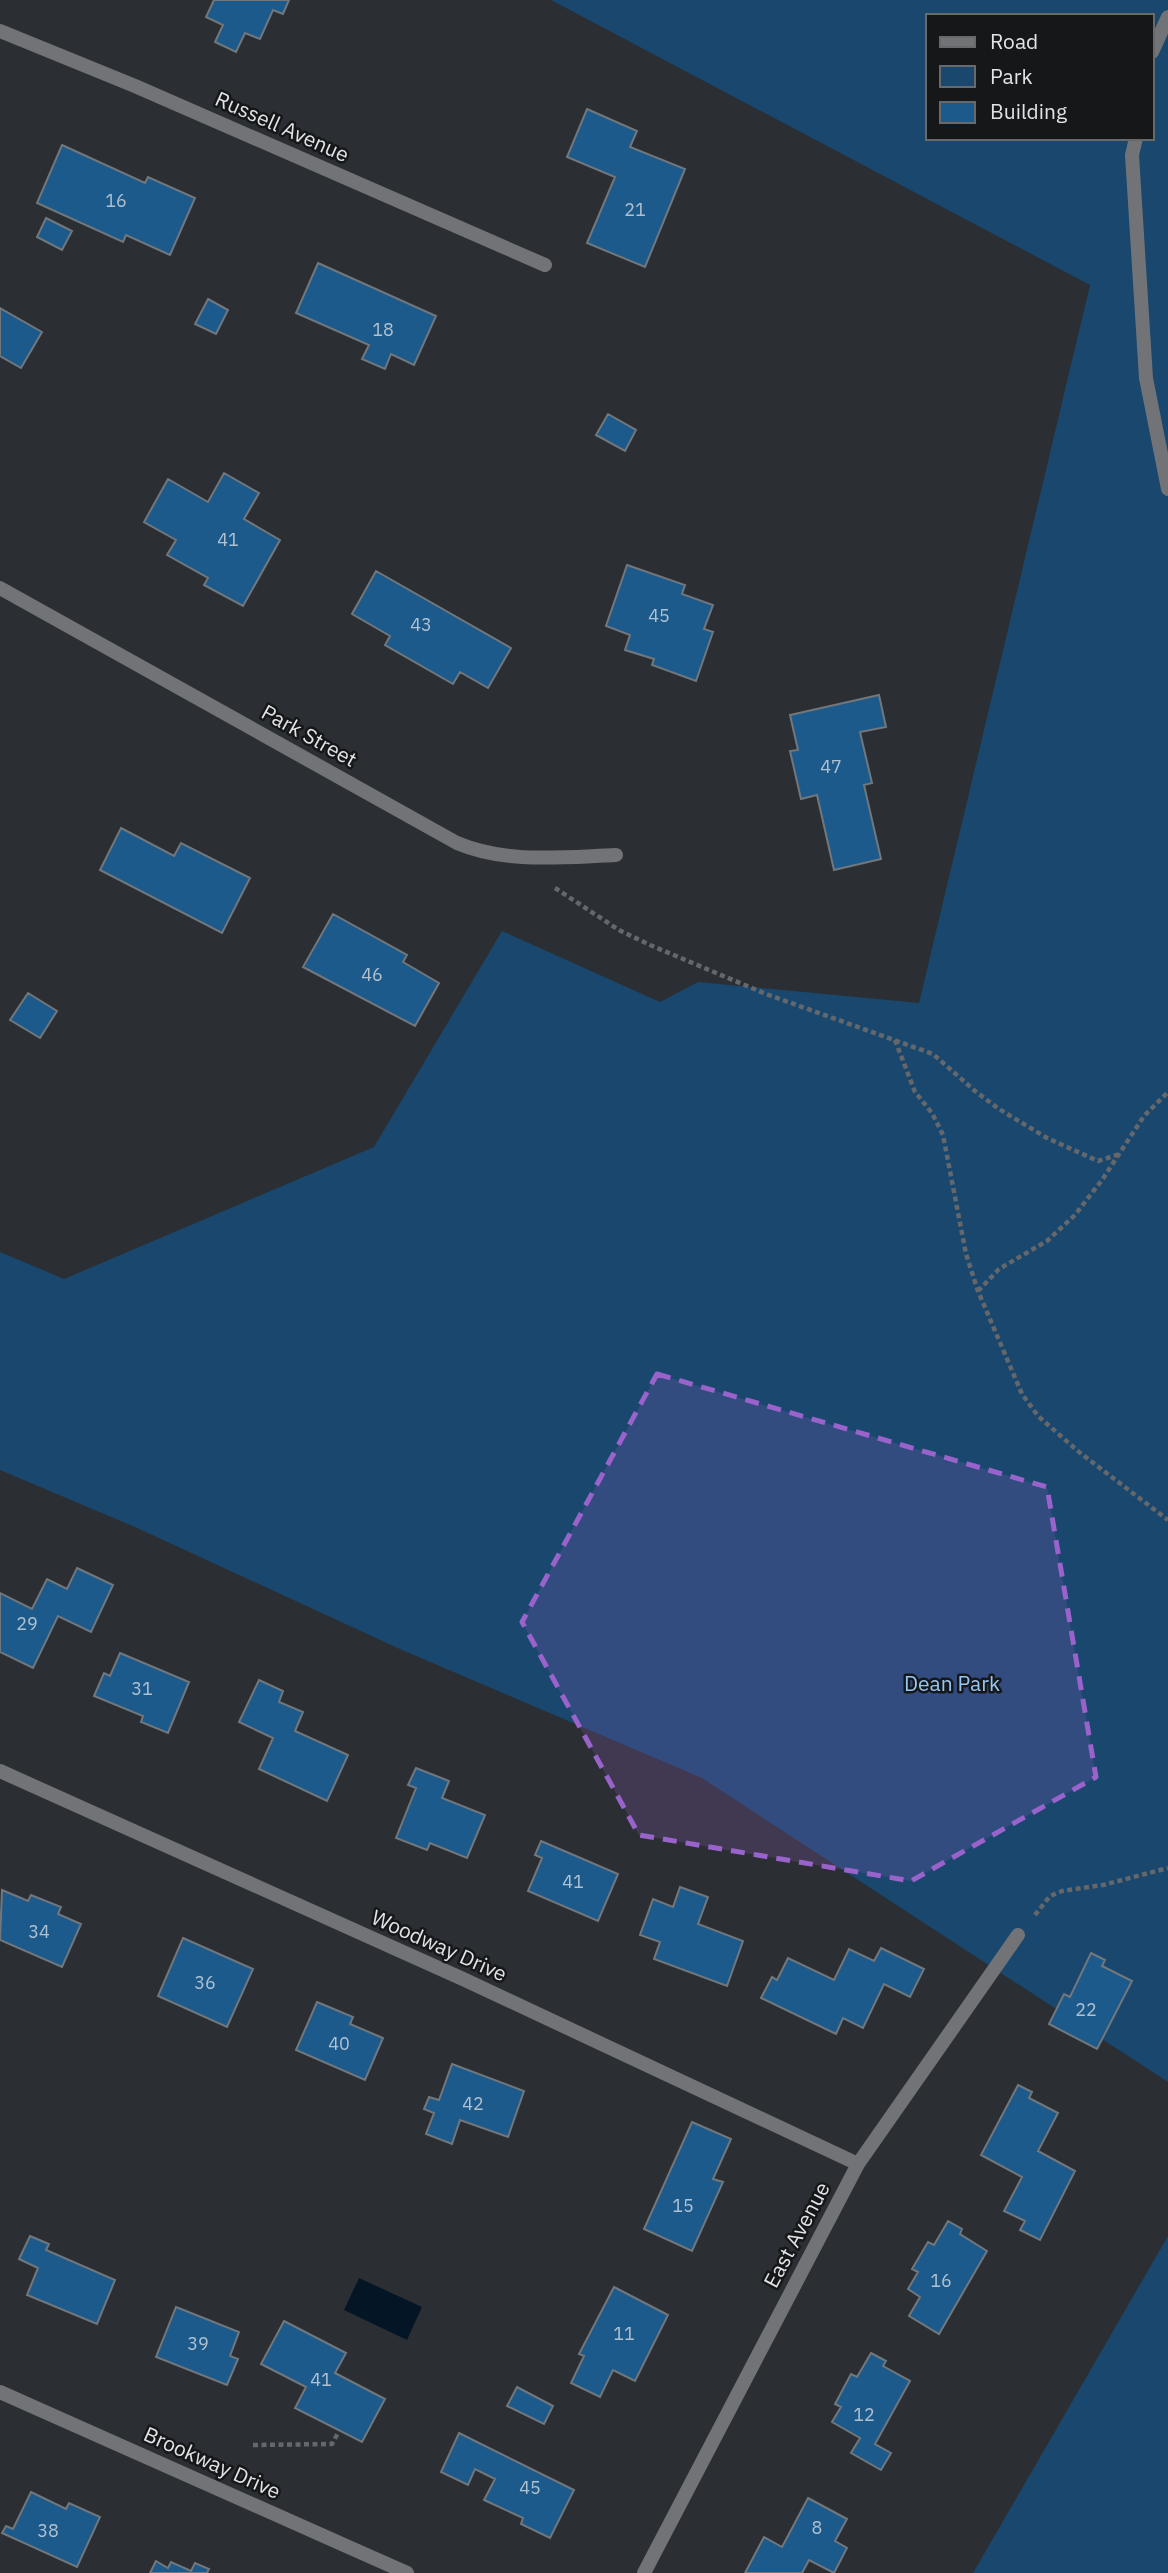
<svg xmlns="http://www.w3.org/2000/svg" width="1168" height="2573" viewBox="0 0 1168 2573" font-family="'IBM Plex Sans',sans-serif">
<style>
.green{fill:#19476d;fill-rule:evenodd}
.water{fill:#041626}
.building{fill:#1d5a8c;stroke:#72777c;stroke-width:2}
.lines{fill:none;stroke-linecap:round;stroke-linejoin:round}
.path{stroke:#64686c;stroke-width:4.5;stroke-dasharray:5 3.5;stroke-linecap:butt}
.lane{stroke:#717376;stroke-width:14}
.street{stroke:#717376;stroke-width:14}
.marked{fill:#9a63cb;fill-opacity:0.2;stroke:#9a63cb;stroke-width:5;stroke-dasharray:14 9;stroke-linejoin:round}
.labels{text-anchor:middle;stroke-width:5;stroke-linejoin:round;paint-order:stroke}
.number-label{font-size:18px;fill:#b0c1d0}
.street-label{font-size:21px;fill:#e1e3e6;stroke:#151719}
.park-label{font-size:21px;fill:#98c6f2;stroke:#151719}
</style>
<rect width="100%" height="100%" fill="#2b2f33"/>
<!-- green -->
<path class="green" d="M551,0H1168V2082L702,1778L402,1650L135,1527L0,1470V1252L64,1279L374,1147L502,931L660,1002L698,982L919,1003L1090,285ZM928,16H1152V138H928Z
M1168,2236V2573H973Z"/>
<!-- water -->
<path class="water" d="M359,2278L422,2307L407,2340L344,2310Z"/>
<!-- building -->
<path class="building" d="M214,0H289L283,14L273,10L260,39L245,33L236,52L215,42L223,25L206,17Z
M587,109L637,131L630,147L685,169L645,267L587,243L615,177L567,157Z
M62,145L145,183L148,177L195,198L170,255L126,235L123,242L37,203Z
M46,218L72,231L62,250L37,237Z
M318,263L436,316L414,365L391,354L385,369L362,359L369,345L296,313Z
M208,299L228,310L216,334L195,324Z
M0,308L42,332L21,368L0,356Z
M608,414L636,430L625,451L596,435Z
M224,473L259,493L244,519L280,540L243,606L204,585L208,578L167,555L176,540L144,522L168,479L208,502Z
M627,565L685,585L682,594L713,605L704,629L713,632L696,681L652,665L654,659L625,650L630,635L606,626Z
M376,571L511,648L488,688L460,672L453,684L385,645L390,636L352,614Z
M879,695L886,727L860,732L872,783L864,785L881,859L834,870L817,795L801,799L790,751L798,750L790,715Z
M121,828L174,856L181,843L250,878L222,933L100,870Z
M333,914L407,955L403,962L439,983L415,1026L303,967Z
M28,993L57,1011L40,1038L10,1020Z
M77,1568L113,1585L91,1632L58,1616L33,1668L0,1652V1593L32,1609L47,1579L67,1589Z
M120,1653L189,1682L168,1733L141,1722L143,1716L94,1696L104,1673L110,1676Z
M259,1680L283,1691L279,1702L303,1712L295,1731L348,1755L327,1801L259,1769L273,1738L239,1722Z
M416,1768L449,1781L442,1798L485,1815L467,1858L430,1843L427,1850L396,1838L416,1788L408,1785Z
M541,1841L618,1874L598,1921L528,1891L542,1858L535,1855Z
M680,1887L708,1897L698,1924L743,1941L727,1986L654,1959L660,1942L640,1935L653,1899L673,1907Z
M2,1890L28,1901L31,1895L61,1907L58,1914L81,1924L62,1967L0,1940Z
M183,1938L253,1969L227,2027L158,1996Z
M881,1948L924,1969L910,1997L884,1984L863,2028L843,2018L836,2034L761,1998L772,1977L777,1980L788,1958L834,1980L849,1949L874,1961Z
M1091,1953L1105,1960L1102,1966L1132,1981L1097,2049L1049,2024L1064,1994L1070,1997Z
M317,2002L353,2017L350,2024L383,2038L365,2080L296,2050Z
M452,2064L524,2091L508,2137L460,2120L452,2144L426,2134L434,2113L424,2109L429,2097L439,2100Z
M1018,2085L1032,2092L1029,2098L1058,2113L1038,2151L1075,2171L1040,2240L1020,2230L1025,2221L1004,2211L1022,2177L981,2155Z
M692,2122L731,2139L713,2179L723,2182L692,2251L644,2229Z
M948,2221L962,2229L960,2234L987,2251L939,2334L909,2316L920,2297L908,2289L918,2272L912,2269L928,2242L934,2245Z
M30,2236L49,2244L46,2250L115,2280L97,2324L27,2295L38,2268L19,2259Z
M614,2287L668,2315L635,2381L613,2370L600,2397L571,2383L584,2356L579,2354Z
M176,2307L239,2332L230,2356L238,2359L227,2385L156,2357Z
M284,2321L346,2353L335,2373L385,2399L362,2442L295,2408L306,2387L261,2364Z
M871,2353L886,2361L883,2366L910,2381L875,2444L891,2453L881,2470L851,2453L860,2438L832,2422L841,2407L835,2404L851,2374L857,2377Z
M517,2387L553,2406L544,2424L507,2406Z
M459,2433L574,2490L550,2538L521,2524L523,2518L484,2500L495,2479L475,2469L468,2485L441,2472Z
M31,2492L66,2509L69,2503L100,2517L77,2567L2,2533L6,2526L13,2529Z
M808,2498L847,2519L835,2541L847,2548L834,2573L809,2560L802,2573H745L764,2537L782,2547Z
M156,2561L168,2568L171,2562L191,2571L195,2563L209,2569L207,2573H150Z"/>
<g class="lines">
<!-- path -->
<path class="path" d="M555,888L619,930L650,945L766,994L933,1054L975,1091L999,1109L1047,1138L1098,1161L1120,1154
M895,1040L915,1092L932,1113L943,1135L966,1254L978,1291L1022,1394L1038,1416L1079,1452L1168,1520
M978,1291L999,1269L1047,1241L1075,1215L1102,1180L1144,1116L1168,1092
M1035,1915L1050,1896L1062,1891L1103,1885L1168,1868
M253,2445L332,2444L339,2431"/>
<!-- lane -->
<path class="lane" d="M1152,52L1168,17
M1136,138L1132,155L1146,378L1168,489"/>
<!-- street -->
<path class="street" d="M0,31L135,86L545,265
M0,588L457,843C507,864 562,857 616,855
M0,1771L463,1979L858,2164
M0,2392L407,2573
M644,2573L858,2164L1018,1935"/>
</g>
<!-- marked area -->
<path class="marked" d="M657,1374L1047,1487L1096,1777L911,1881L639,1835L522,1622Z"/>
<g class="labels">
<!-- number labels -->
<g class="number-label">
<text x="116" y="207">16</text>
<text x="635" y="216">21</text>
<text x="383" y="336">18</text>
<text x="228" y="546">41</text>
<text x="659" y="622">45</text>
<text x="421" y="631">43</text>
<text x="831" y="773">47</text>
<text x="372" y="981">46</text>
<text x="27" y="1630">29</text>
<text x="142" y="1695">31</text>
<text x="573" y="1888">41</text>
<text x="39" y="1938">34</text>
<text x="205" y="1989">36</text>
<text x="1086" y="2016">22</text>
<text x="339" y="2050">40</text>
<text x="473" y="2110">42</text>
<text x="683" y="2212">15</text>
<text x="941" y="2287">16</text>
<text x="624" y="2340">11</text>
<text x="198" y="2350">39</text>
<text x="321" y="2386">41</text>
<text x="864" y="2421">12</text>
<text x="530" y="2494">45</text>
<text x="817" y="2534">8</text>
<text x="48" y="2537">38</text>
</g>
<!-- street labels -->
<g class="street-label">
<text transform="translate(282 127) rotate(24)" y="7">Russell Avenue</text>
<text transform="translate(309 736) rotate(29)" y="7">Park Street</text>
<text transform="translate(439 1946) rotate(24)" y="7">Woodway Drive</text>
<text transform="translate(797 2235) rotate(-62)" y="7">East Avenue</text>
<text transform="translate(212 2463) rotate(24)" y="7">Brookway Drive</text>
</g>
<!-- park labels -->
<g class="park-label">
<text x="952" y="1691">Dean Park</text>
</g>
</g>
<!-- legend -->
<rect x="926" y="14" width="228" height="126" fill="#151719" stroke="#67696b" stroke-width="2"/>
<rect x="940" y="37" width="35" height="10" fill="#717376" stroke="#67696b" stroke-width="2"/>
<text x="990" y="49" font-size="21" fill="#e1e3e6">Road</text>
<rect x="940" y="66" width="35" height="21" fill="#19476d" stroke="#67696b" stroke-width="2"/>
<text x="990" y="84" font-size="21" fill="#e1e3e6">Park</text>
<rect x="940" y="102" width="35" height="21" fill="#1d5a8c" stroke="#67696b" stroke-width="2"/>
<text x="990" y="119" font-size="21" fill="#e1e3e6">Building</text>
</svg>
